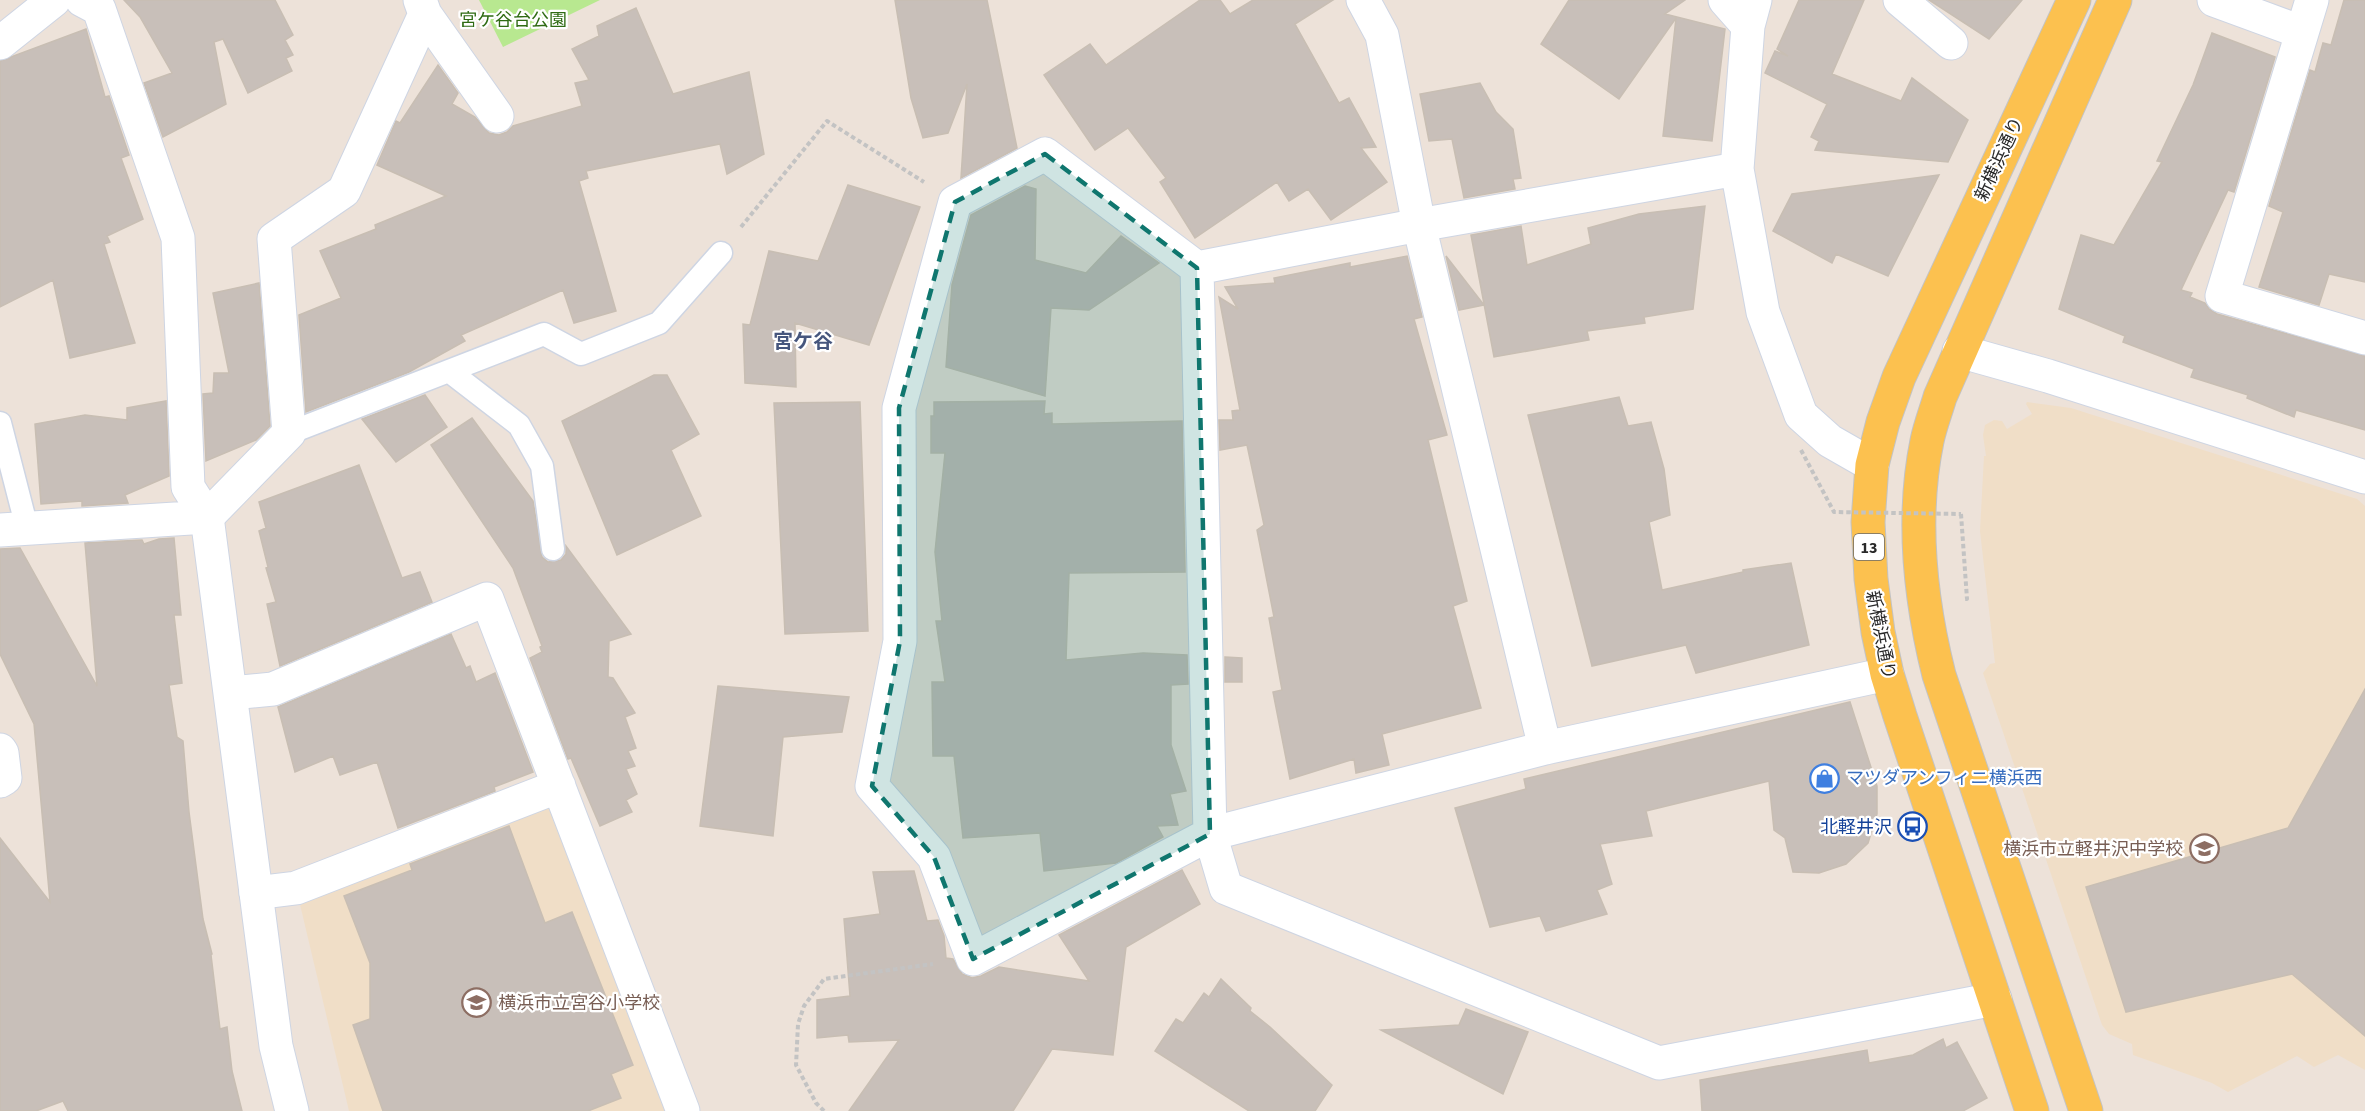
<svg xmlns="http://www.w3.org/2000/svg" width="2365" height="1111" viewBox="0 0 2365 1111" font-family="'Source Sans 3','Noto Sans JP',sans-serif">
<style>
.education{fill:#f0dec7}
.green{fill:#b8e890}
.building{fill:#c8bfb9;stroke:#c8beb3;stroke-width:1.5}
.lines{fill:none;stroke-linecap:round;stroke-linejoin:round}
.lane-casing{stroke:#ced5e3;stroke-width:25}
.street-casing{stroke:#ced5e3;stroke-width:35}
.secondary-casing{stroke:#ced5e3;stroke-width:35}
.primary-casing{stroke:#c3c3c3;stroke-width:35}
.path{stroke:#c3c3c3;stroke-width:4;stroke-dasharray:4.5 3;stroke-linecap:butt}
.lane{stroke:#fff;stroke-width:22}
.street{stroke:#fff;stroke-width:33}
.secondary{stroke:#fff;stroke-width:33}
.primary{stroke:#fcc14f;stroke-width:33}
.path-bridge{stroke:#c3c3c3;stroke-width:4;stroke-dasharray:4.5 3;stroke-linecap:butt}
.marked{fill:#0f766e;fill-opacity:0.2;stroke:#0f766e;stroke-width:4.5;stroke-dasharray:12 8;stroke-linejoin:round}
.labels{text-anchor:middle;stroke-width:4.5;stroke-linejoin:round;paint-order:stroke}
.shield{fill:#fff;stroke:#696969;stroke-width:1.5}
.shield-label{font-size:16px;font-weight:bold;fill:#292929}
.park-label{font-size:18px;fill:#2f6b13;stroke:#fff}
.street-label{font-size:18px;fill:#292929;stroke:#fff}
.shop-label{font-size:18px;fill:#366cbe;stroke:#fff;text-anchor:start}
.transit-label{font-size:18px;fill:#164399;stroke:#fff;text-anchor:end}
.education-label{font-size:18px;fill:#785e54;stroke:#fff;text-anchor:end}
.neighbourhood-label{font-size:20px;font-weight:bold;fill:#46567d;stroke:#fff}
</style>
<rect width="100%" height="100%" fill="#ede2d9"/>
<!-- education -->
<path class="education" d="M2027,402L2071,408L2357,499L2365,506V1070L2338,1055L2314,1067L2297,1056L2228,1092L2212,1083L2133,1055L2132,1044L2109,1034L2102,1025L1983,673L1990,664L1995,663L1980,531L1984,456H1986L1983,435L1985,425L1994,420L2002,421L2007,429L2032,414L2026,404Z
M545,802L556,809L672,1111H349L298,896Z"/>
<!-- green -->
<path class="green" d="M479,0H600L503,47Z"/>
<!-- building -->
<path class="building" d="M124,0H275L293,35L285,40L293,55L286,58L292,71L248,93L223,39L214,42L226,104L163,137L144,83L172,73L140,17Z
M895,0H987L1017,148L961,178L967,84L948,133L923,138L911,98Z
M1200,0H1220L1230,14L1253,0H1333L1295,24L1339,103L1349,98L1376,147L1361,148L1387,182L1331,220L1308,189L1289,201L1277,182L1195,238L1160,182L1166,178L1128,128L1095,150L1044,75L1090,44L1106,65Z
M1569,0H1685L1665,14L1725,29L1712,141L1663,136L1676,18L1619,99L1541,44Z
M1799,0H1864L1832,74L1901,101L1912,78L1968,120L1948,162L1815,150L1819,141L1811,137L1827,104L1765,73L1775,51L1788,56L1777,49Z
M1929,0H2022L1989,39Z
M2344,0H2365V282L2329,274L2319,305L2259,287L2283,212L2269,206L2310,70L2315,72L2323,43L2331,45Z
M636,8L673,94L749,72L764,154L727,174L720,144L586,171L588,178L579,181L616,311L574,323L563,290L461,335L465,341L409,372L306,412L299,315L341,298L320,251L376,229L375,225L446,196L377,165L396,121L400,123L438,65L458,93L452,104L475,117L489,133L499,135L507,132L513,126L582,106L575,83L589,80L572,49L599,36L597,26Z
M86,29L105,97L109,96L129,155L121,158L143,219L107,236L110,242L104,244L135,343L70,358L53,280L0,307V61Z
M2212,33L2275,57L2234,192L2228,190L2181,290L2192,293L2190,297L2205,303L2209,309L2217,314L2365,356V430L2296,410L2294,417L2247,398L2248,395L2191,377L2194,369L2123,342L2125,336L2059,309L2081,235L2114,245L2162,162L2157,161L2193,85Z
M1480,83L1496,112L1513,129L1521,178L1513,179L1515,189L1464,198L1452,139L1429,141L1420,94Z
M1939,175L1888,276L1836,254L1832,263L1773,231L1792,194Z
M848,185L920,207L869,345L795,323L796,387L745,383L743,324L750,325L769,251L818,261Z
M1025,186L1036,189L1035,260L1086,273L1121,236L1159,263L1089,310L1051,308L1045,396L946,367L952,285L971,215Z
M1705,206L1693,309L1644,317L1645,323L1587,331L1589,340L1494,357L1471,235L1521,226L1527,265L1591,244L1588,228L1639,214Z
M1407,256L1422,317L1414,319L1447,435L1428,440L1467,601L1453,606L1481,708L1382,734L1389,765L1356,773L1354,759L1290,779L1273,692L1282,690L1269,618L1274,617L1257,530L1264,525L1247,445L1220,450L1219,420H1233L1232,411L1240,410L1219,297L1238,309L1225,287L1275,283L1274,278L1350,263V267Z
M1446,256L1484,305L1459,310Z
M259,283L270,426L256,440L206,461L203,394L213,393L214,373H229L213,293Z
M654,375H667L699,434L671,450L701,516L617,555L562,421Z
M425,395L447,427L396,462L362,419Z
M1619,397L1628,426L1651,422L1664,469L1670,515L1649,522L1662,590L1743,572V570L1791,563L1809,645L1696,673L1686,645L1592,666L1528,415Z
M166,401L169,476L125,495L128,503L82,506V501L41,504L35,424L85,415L127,420V408Z
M1045,401L1044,414L1052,413V424L1182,421L1185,572L1069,573L1066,660L1143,653L1187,655L1188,684L1171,685V745L1186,791L1170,794L1178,825L1157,826L1163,837L1116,863L1044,871L1040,833L963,838L954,756H933L932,682H945L936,621H942L935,552L945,453H931V416H934V402Z
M860,402L868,631L785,634L774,403Z
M472,418L533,501L542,557L548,562L561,560L566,554V546L631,634L609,641L608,677L613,678L635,713L625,717L636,748L628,751L635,766L626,769L637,794L626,800L632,812L600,826L571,758L568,759L530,658L542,652L540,647L542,646L513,568L431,445Z
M359,465L402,578L420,572L432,602L280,666L267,604L276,602L266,568L268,567L259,531L266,528L259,502Z
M174,538L181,615H174L182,683L169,685L177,737L183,741L189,812L203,919L212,954L211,955L220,1029L227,1027L232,1071L242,1111H68L63,1101L36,1111H0V838L50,902L34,724L0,654V549L20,548L97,686L85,543L142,540L144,544L159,539Z
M451,634L466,668L470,666L476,682L495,673L533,772L494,787L495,791L398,828L377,762L340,775L333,756L295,772L278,707Z
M1225,657L1242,658V682H1225Z
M718,686L849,697L842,732L783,737L773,836L700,826Z
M2365,689V1036L2292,974L2126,1012L2086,887L2288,828Z
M1850,702L1877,786V814L1868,843L1846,864L1819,873L1793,872L1785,838L1774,830L1769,781L1646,811L1652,836L1600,844L1612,884L1597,890L1607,914L1546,931L1540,916L1490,927L1455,808L1526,789L1524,779Z
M509,826L545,923L572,912L633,1065L611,1074L621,1098L588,1111H383L353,1025L370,1019V963L344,896L412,870L410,864Z
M1182,870L1200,904L1126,947L1113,1055L1052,1049L1013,1111H849L899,1040L849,1042L848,1035L817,1038V1000L850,996L844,919L880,914L873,872L914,871L927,921L938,920L944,936L946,958L953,959L962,974L972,978L981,976L999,967L1089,981L1059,935Z
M1221,979L1251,1008L1250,1011L1270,1027L1332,1085L1315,1111H1249L1155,1051L1176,1019L1183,1023L1204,993L1209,997Z
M1466,1009L1528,1032L1503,1094L1381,1030L1459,1025Z
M1943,1039L1946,1048L1957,1042L1987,1098L1963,1111H1702L1700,1080L1867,1050L1869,1063L1913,1055Z"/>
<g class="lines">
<defs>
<path id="lane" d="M449,371L519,425L542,466L553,549
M0,423L27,528
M289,433L544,334L581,354L659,323L721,253"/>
<path id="street" d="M82,0L99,9L178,238L188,487L207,517
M1363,0L1382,35L1419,225L1545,748
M1725,0L1748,26
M1755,0L1748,26L1737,169L1763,312L1801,415L1830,441L1872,465
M1900,0L1951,43
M2214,0L2301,32
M2312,0L2222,296L2365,338
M425,14L497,116
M0,43L54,0
M1737,169L1419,225L1197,268L1210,834L1226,888L1659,1063L1995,999
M1197,268L1045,154L955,202L899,408L900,641L872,786L934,857L973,959L1210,834L1545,748L1887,674
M1959,351L2048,376L2365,477
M0,530L207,517L289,433L274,239L344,191L425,14L420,0
M231,693L273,689L487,599L683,1111
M0,750L2,753L5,778L0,781
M256,893L296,888L559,786"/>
<path id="secondary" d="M207,517L276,1046L292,1111"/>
<path id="primary" d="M2032,1111L1900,716L1887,674L1878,632L1871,579L1868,522L1872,465L1883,422L1899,377L2074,0
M2086,1111L1939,675C1920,599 1911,519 1927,441C1930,426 1936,411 1940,397L2115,0"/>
</defs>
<!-- lane casing -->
<use href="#lane" class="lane-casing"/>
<!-- street casing -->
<use href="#street" class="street-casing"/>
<!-- secondary casing -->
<use href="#secondary" class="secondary-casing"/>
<!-- primary casing -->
<use href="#primary" class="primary-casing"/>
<!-- path -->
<path class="path" d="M741,227L827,121L924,182
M1961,514L1967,599H1963
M824,1111L816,1103L796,1065L798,1024L804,1006L824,979L933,964"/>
<!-- lane -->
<use href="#lane" class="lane"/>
<!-- street -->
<use href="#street" class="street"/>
<!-- secondary -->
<use href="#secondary" class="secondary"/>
<!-- primary -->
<use href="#primary" class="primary"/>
<!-- path-bridge -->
<path class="path-bridge" d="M1801,450L1834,512L1961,514"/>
</g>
<!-- marked area -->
<path class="marked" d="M1045,154L1197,268L1210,834L973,959L934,857L872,786L900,641L899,408L955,202Z"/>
<!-- icons -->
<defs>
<symbol id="shop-ring" viewBox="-11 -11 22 22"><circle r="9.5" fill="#fff" stroke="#3f7fe0" stroke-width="1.5"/><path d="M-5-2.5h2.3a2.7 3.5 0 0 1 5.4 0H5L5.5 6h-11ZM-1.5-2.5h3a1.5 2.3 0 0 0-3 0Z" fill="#3f7fe0"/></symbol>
<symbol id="bus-ring" viewBox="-11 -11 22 22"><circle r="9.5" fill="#fff" stroke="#1a4fb4" stroke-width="1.5"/><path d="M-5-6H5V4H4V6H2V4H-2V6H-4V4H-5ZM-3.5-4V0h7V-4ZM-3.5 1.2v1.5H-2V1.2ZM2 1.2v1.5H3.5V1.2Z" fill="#1a4fb4"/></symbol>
<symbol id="school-ring" viewBox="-11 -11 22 22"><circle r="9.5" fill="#fff" stroke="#8d6e63" stroke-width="1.5"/><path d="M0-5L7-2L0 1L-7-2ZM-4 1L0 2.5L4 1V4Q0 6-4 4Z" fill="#8d6e63"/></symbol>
</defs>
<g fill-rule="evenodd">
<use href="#shop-ring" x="1808" y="762" width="33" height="33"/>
<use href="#bus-ring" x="1896" y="810" width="33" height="33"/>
<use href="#school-ring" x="2188" y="832" width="33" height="33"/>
<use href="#school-ring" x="460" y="986" width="33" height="33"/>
</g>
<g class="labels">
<!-- shield labels -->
<rect class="shield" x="1854" y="534" width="30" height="26" rx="4.5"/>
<g class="shield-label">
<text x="1869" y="553">13</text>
</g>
<!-- park labels -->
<g class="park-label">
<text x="513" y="26">宮ケ谷台公園</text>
</g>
<!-- street labels -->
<g class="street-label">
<text transform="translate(1999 159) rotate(-65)" y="6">新横浜通り</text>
<text transform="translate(1881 635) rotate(79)" y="6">新横浜通り</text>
</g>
<!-- shop labels -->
<g class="shop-label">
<text x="1846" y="784">マツダアンフィニ横浜西</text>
</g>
<!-- transit labels -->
<g class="transit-label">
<text x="1892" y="833">北軽井沢</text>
</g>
<!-- education labels -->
<g class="education-label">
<text x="2183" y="855">横浜市立軽井沢中学校</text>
<text x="498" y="1009" text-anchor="start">横浜市立宮谷小学校</text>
</g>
<!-- neighbourhood labels -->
<g class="neighbourhood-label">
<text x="803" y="348">宮ケ谷</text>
</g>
</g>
</svg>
